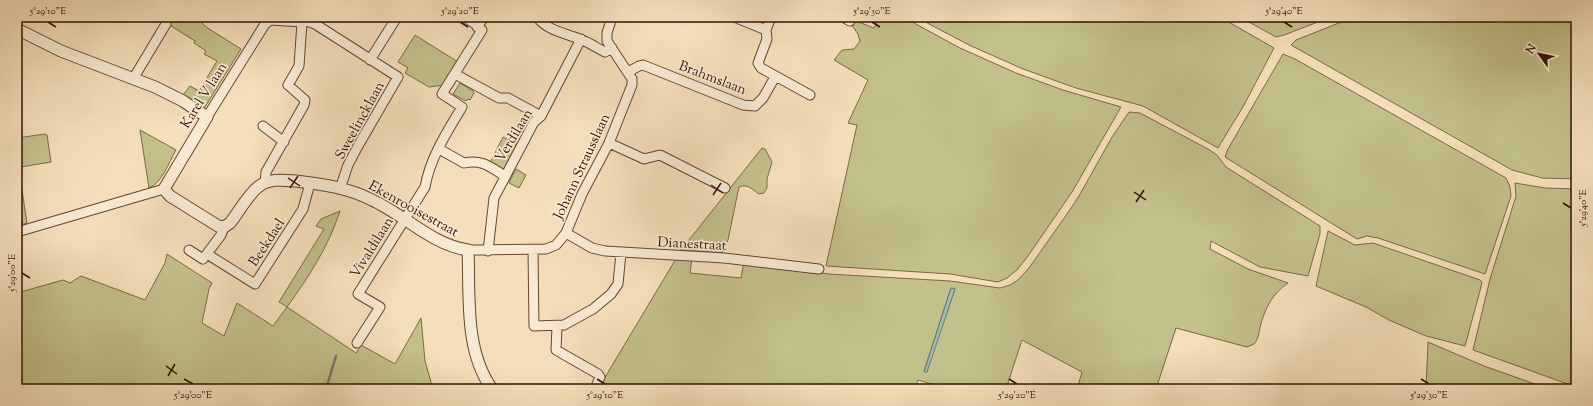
<svg xmlns="http://www.w3.org/2000/svg" width="1593" height="406" viewBox="0 0 1593 406" font-family="'Sorts Mill Goudy',serif">
<style>
.green{fill:#c2c08b;stroke:#7a6947;fill-rule:evenodd}
.water{fill:#9dbcb6;stroke:#73786e}
.lines{fill:none;stroke-linecap:round;stroke-linejoin:round}
.stream{stroke:#73786e;stroke-width:2.5}
.minor-casing{stroke:#644531;stroke-width:11}
.tertiary-casing{stroke:#644531;stroke-width:13}
.minor{stroke:#f8ead2;stroke-width:9}
.tertiary{stroke:#f8ead2;stroke-width:11}
.ticks{fill:none;stroke:#331203;stroke-width:1.5}
.labels{text-anchor:middle;stroke-width:3.5;stroke-linejoin:round;paint-order:stroke}
.street-label{font-size:14px;fill:#331203;stroke:#f8ead2}
.neatline{fill:none;stroke:#331203;stroke-width:1.5}
.ticks-label{font-size:10px;text-anchor:middle;fill:#331203}
</style>
<rect width="100%" height="100%" fill="#f5dfba"/>
<filter id="stains"><feTurbulence type="fractalNoise" baseFrequency=".005" numOctaves="4"/><feColorMatrix values="0 0 0 0 .2 0 0 0 0 .09 0 0 0 0 .02 0 0 0 .5 -.17"/></filter>
<radialGradient id="worn" r=".72"><stop offset=".6" stop-color="#630" stop-opacity="0"/><stop offset="1" stop-color="#630" stop-opacity=".3"/></radialGradient>
<!-- green -->
<path class="green" d="M157,17H196L206,27L241,49L205,107L183,95L190,86L199,91L217,61L204,54L206,51L194,43L195,41Z
M846,17L874,28L880,17H903L960,48L1016,73L1063,90L1121,107L1072,192L1028,256L1017,270L1007,278L998,282L950,274L826,266L857,125L848,123L868,80L834,60L842,50L854,49L860,41L858,34Z
M916,17H1220L1274,48L1244,105L1218,148L1143,106L1076,88L1023,69L969,45Z
M1240,17H1331L1284,35L1276,37Z
M1354,17H1571L1576,23V179L1542,178L1512,170L1291,45L1296,40Z
M415,35L458,62L444,85L429,87L405,73L408,68L398,62Z
M1283,54L1295,59L1506,178L1510,187L1511,196L1485,274L1378,238L1367,236L1357,239L1225,157L1228,149Z
M460,83L473,91L474,93L470,100L468,99L466,101L453,94Z
M1129,112L1140,113L1208,149L1217,155L1226,167L1320,226V234L1308,276L1260,267L1211,241L1210,249L1248,269L1288,283C1272,294 1265,308 1260,327C1259,333 1258,340 1254,344L1247,347L1176,328L1156,389H1077L1082,372L1022,340L1006,389H988L975,384L974,389H949L918,380L915,389H598L677,257L692,258L690,273L741,278L744,262L829,274L950,281L1000,288L1010,285L1018,280L1029,268L1067,214L1079,196L1112,137ZM951,288L955,289L926,372L924,371Z
M140,130L176,150C169,162 162,183 149,188Z
M45,134L47,135L51,162L21,167L19,170L27,223L17,226V138Z
M503,137L518,145L505,168L501,169L490,163Z
M762,148L765,149L772,162L767,179V188L764,193L759,194C753,190 747,183 739,187L728,240L722,253L681,250Z
M516,169L526,175L519,188L509,183Z
M1515,183L1545,188L1576,189V387L1473,350L1490,279L1516,196Z
M340,211C328,248 309,276 287,307L356,353L361,345L395,364L421,318L425,361L433,389H17V293L63,280L70,283L81,276L145,300L165,263L167,254L212,283L209,289L202,323L224,336L237,303L273,326L287,307L279,302L324,229L316,226L321,219Z
M1328,231L1355,245L1373,243L1480,280L1482,282L1481,287L1465,346L1426,336L1389,320L1366,307L1316,286Z
M1428,342L1484,366L1549,389H1426Z"/>
<!-- water -->
<path class="water" d="M951,288L955,289L927,372H924Z"/>
<g class="lines">
<!-- stream -->
<path class="stream" d="M326,389L336,356"/>
<defs>
<path id="minor" d="M271,17V20L302,22
M465,17L478,26
M537,17C549,32 566,33 582,40C590,43 597,48 605,52L612,48
M734,17L766,30L771,17
M843,17L850,21
M306,21L315,24L398,77L358,146L348,165L340,189
M766,30L767,39L758,63L761,68L810,95
M370,60L397,17
M628,72L639,66L643,65L743,105L755,106L763,98L775,77
M455,74L499,98H508L541,116
M133,79L166,24
M207,117L265,24L271,20
M263,126L284,142
M609,143L644,159L660,155L725,188
M439,149L464,163C482,159 490,167 505,176
M265,183L266,172L304,105L305,100L288,85L299,66L302,22
M17,232L164,189
M566,233L592,248L605,251L724,258L819,269
M189,250L203,259L221,235L224,227
M468,250L546,249L556,245L566,233L582,194L609,143L632,85V79L607,41V33L612,17
M533,250L534,326L564,325L593,309L611,294L618,284L621,253
M488,251L494,198L534,122L541,116L581,39
M207,254L255,284L303,209L310,183
M557,327L556,350L598,374L600,377L595,389
M357,343L380,307L358,294L425,187C430,158 447,132 462,107L442,94L482,30L477,27L484,17"/>
<path id="tertiary" d="M17,29L61,51L155,87L183,101L207,117L164,189L170,196L218,226L224,227L230,223C239,212 247,196 258,187C269,178 283,180 296,181C322,184 349,188 372,200C405,215 432,245 468,250C470,295 464,350 492,389"/>
</defs>
<!-- minor casing -->
<use href="#minor" class="minor-casing"/>
<!-- tertiary casing -->
<use href="#tertiary" class="tertiary-casing"/>
<!-- minor -->
<use href="#minor" class="minor"/>
<!-- tertiary -->
<use href="#tertiary" class="tertiary"/>
</g>
<!-- ticks -->
<path class="ticks" d="M48,22L56,27M460,22L468,27M872,22L880,27M1284,22L1292,27M288,178L300,186M711,185L723,193M290,188L298,176M1134,192L1146,200M713,195L721,183M1136,202L1144,190M1563,203L1571,208M22,273L30,278M166,366L177,374M168,376L175,364M184,379L193,384M597,379L605,384M1009,379L1017,384M1421,379L1429,384"/>
<g class="labels">
<!-- street labels -->
<g class="street-label">
<text transform="translate(713 77) rotate(21)" y="5">Brahmslaan</text>
<text transform="translate(203 95) rotate(-58)" y="5">Karel V laan</text>
<text transform="translate(359 120) rotate(-61)" y="5">Sweelincklaan</text>
<text transform="translate(513 135) rotate(-59)" y="5">Verdilaan</text>
<text transform="translate(581 166) rotate(-65)" y="5">Johann Strausslaan</text>
<text transform="translate(414 208) rotate(29)" y="5">Ekenrooisestraat</text>
<text transform="translate(266 242) rotate(-57)" y="5">Beekdael</text>
<text transform="translate(692 243) rotate(3)" y="5">Dianestraat</text>
<text transform="translate(371 247) rotate(-58)" y="5">Vivaldilaan</text>
</g>
</g>
<!-- margin -->
<rect width="1593" height="406" fill="none" stroke="#f5dfba" stroke-width="44"/>
<!-- north arrow -->
<g transform="translate(1539 54) rotate(303)" stroke="#f8ead2" stroke-width="3" paint-order="stroke">
<path d="M0-3L7 15L0 10L-7 15Z" fill="#331203"/>
<text y="-6" font-size="11" font-weight="bold" text-anchor="middle" fill="#331203">N</text>
</g>
<rect x="22" y="22" width="1549" height="362" class="neatline"/>
<g class="ticks-label">
<text x="48" y="14">5°29'10"E</text>
<text x="460" y="14">5°29'20"E</text>
<text x="872" y="14">5°29'30"E</text>
<text x="1284" y="14">5°29'40"E</text>
<text transform="translate(1582 208) rotate(-90)" y="4">5°29'40"E</text>
<text transform="translate(11 273) rotate(-90)" y="4">5°29'00"E</text>
<text x="193" y="398">5°29'00"E</text>
<text x="605" y="398">5°29'10"E</text>
<text x="1017" y="398">5°29'20"E</text>
<text x="1429" y="398">5°29'30"E</text>
</g>
<rect width="100%" height="100%" filter="url(#stains)"/>
<rect width="100%" height="100%" fill="url(#worn)"/>
</svg>
